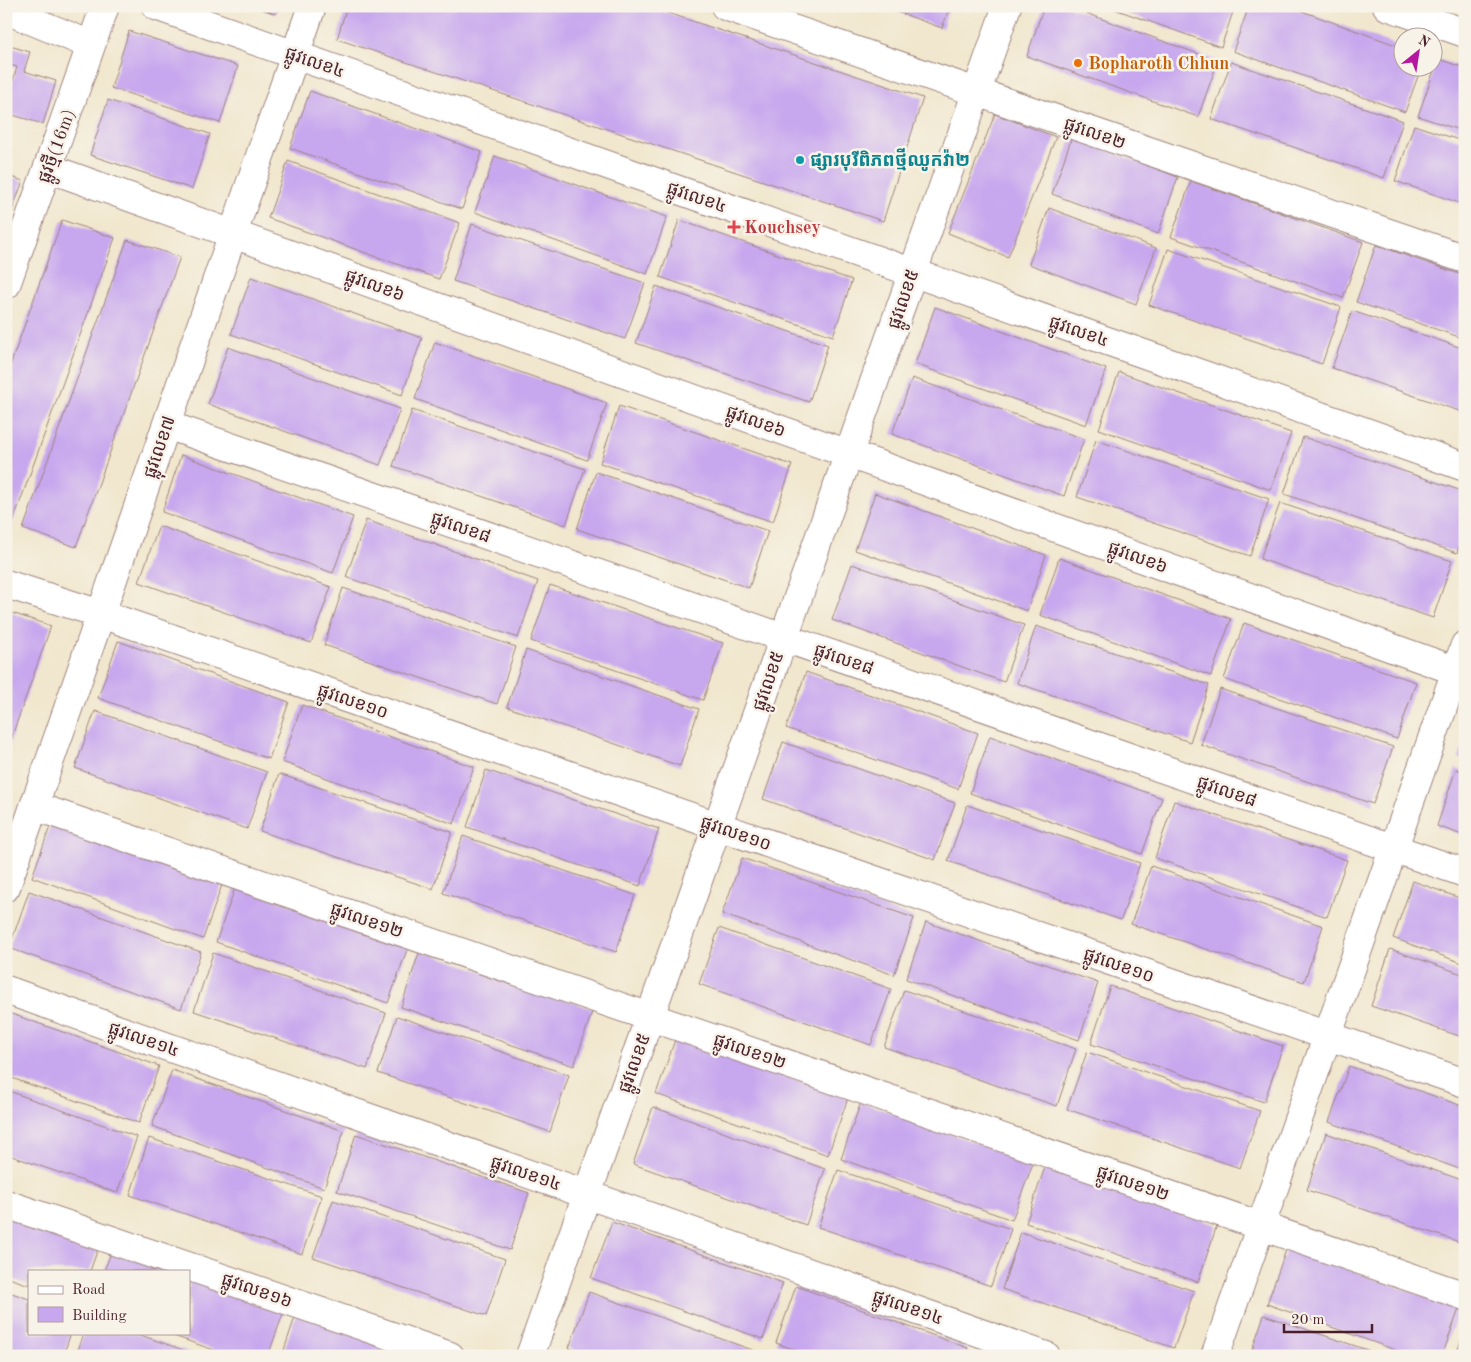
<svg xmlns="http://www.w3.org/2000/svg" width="1471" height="1362" viewBox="0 0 1471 1362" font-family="'Old Standard TT','Noto Sans Khmer',serif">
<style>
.building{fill:#c7a7ee}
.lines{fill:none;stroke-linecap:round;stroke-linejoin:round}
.minor-casing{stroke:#9e837c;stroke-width:30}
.minor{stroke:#fff;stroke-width:28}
.food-dot{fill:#e8710a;stroke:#f7f3e8;stroke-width:2}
.culture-dot{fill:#0f9aa8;stroke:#f7f3e8;stroke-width:2}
.health-dot{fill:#e0444e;stroke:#f7f3e8;stroke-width:2}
.labels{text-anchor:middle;stroke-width:5;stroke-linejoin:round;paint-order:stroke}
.street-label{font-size:18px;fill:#4a1f2b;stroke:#f7f3e8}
.food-label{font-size:18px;font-weight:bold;fill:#c56008;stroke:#f7f3e8;text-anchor:start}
.culture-label{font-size:18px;font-weight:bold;fill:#0d838f;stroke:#f7f3e8;text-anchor:start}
.health-label{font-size:18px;font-weight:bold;fill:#be3a42;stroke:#f7f3e8;text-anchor:start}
</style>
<rect width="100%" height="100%" fill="#f7f3e8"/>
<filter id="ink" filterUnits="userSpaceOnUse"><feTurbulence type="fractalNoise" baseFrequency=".02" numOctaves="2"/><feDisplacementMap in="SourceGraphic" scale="10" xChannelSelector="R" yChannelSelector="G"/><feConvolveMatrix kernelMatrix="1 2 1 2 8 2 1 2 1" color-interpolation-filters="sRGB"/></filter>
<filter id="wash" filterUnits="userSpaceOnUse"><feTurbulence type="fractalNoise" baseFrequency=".0096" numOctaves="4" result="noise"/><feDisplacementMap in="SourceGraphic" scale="20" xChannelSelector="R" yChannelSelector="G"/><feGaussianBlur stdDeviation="1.12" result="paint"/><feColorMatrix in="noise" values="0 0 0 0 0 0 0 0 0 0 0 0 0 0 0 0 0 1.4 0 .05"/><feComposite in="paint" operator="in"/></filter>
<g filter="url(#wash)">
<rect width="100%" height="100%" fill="#f1e7ce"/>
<g id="blocks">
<!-- building -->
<path class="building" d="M253,6H279L276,14Z
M347,6H647L923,98L883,221L337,39Z
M881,6H950L942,28Z
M1044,6H1066L1218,61L1198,117L1027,56Z
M1106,6H1235L1221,47Z
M1249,6H1288L1404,48V68H1421L1405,112L1233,51Z
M129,31L238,66L220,123L111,88Z
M10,46L30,52L24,71L56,81L43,124L6,113V88L10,90L17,67L6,64Z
M1438,59L1465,68V132L1418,116Z
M1231,62L1403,121L1384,178L1211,119Z
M310,91L482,152L462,209L290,148Z
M108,100L210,134L192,189L90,155Z
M995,114L1056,137L1008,257L948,233Z
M1414,125L1465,142V205L1395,181Z
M1072,137L1178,177L1158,234L1052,194Z
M495,156L667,217L647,274L475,212Z
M288,161L460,223L439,279L268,218Z
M6,175L23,181L6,226Z
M1191,181L1363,242L1343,298L1171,237Z
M1049,208L1156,248L1136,304L1029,264Z
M62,220L115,238L11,527L6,526V377Z
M679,220L852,280L833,336L660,277Z
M472,224L645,283L625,339L453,281Z
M127,240L180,257L76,547L23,529Z
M1376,245L1465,276V339L1356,302Z
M1168,249L1341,307L1322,364L1149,305Z
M251,277L422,338L402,395L231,334Z
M656,286L828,345L809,402L636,343Z
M935,307L1106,369L1086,425L915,364Z
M1352,311L1465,349V413L1332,368Z
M435,342L607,403L587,460L415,399Z
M228,347L400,409L380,465L208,404Z
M1119,372L1291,433L1271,490L1099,429Z
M912,378L1084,439L1064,496L892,434Z
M619,406L792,465L773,522L600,463Z
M412,410L585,469L566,525L393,466Z
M1303,437L1465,492V529L1457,553L1284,494Z
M1096,440L1269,499L1250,556L1077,497Z
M181,455L353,517L333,573L162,512Z
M596,472L768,531L749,588L577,529Z
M875,493L1046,555L1027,611L855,550Z
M1280,503L1452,561L1433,618L1260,559Z
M366,520L538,581L518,638L346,577Z
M159,526L331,587L311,643L139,582Z
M1059,558L1231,619L1211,676L1040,615Z
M852,564L1024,625L1004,682L832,620Z
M550,585L723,643L703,700L531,641Z
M343,588L516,647L497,704L324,645Z
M6,611L51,626L7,750H6Z
M1244,623L1416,682L1397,739L1224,679Z
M1036,626L1209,685L1190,742L1017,683Z
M118,641L289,702L269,759L98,698Z
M526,650L699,709L680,766L507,707Z
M806,672L978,733L958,789L786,728Z
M1220,689L1393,747L1373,804L1201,745Z
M302,705L474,767L454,824L282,762Z
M95,711L267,772L247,829L75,768Z
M990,736L1162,798L1142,854L970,793Z
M783,742L955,803L935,860L763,799Z
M1465,743V760L1459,758Z
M1456,769L1465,772V836L1437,826Z
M486,770L659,829L640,886L467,827Z
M279,774L452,832L433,889L260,831Z
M1174,801L1347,860L1327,917L1155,858Z
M967,805L1140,863L1121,920L948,861Z
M52,821L223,882L203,939L32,877Z
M463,836L635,895L616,952L443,893Z
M742,858L914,918L894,975L722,914Z
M1151,866L1323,926L1304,982L1131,924Z
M1413,881L1465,900V964L1393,938Z
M236,885L408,947L388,1003L216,942Z
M29,891L201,952L181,1009L9,948Z
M926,922L1098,983L1079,1040L906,979Z
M719,928L891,989L871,1045L699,984Z
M1390,949L1465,975V1038L1371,1006Z
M420,950L593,1009L574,1066L401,1007Z
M213,953L386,1013L367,1069L194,1011Z
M1110,986L1283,1046L1264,1102L1091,1044Z
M904,990L1076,1049L1057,1106L884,1047Z
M6,1012L159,1066L139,1123L6,1076Z
M397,1016L569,1075L550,1132L378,1073Z
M676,1037L848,1098L828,1155L656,1094Z
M1087,1052L1260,1111L1240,1168L1067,1109Z
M1349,1066L1465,1107V1171L1329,1122Z
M172,1070L344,1131L324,1188L152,1126Z
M6,1090L137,1137L117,1193L6,1154Z
M861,1102L1033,1163L1012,1220L841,1159Z
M653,1107L825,1169L806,1225L633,1164Z
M1326,1133L1465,1181V1244L1307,1190Z
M356,1134L529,1193L510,1250L337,1191Z
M149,1138L322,1196L302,1254L130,1195Z
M1045,1167L1217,1225L1198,1282L1026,1223Z
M838,1170L1011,1229L991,1286L818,1227Z
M333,1200L505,1259L486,1316L313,1257Z
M6,1213L99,1246L90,1271H29V1285L6,1277Z
M612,1222L783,1283L763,1339L591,1278Z
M1021,1232L1194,1291L1174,1348L1002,1289Z
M1287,1247L1459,1309L1442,1356H1412L1267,1304Z
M112,1250L170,1271H104Z
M189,1277L284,1311L268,1356H231L168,1334L189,1333Z
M796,1286L968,1348L965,1356H813L776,1343Z
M6,1291L29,1299V1333H71L63,1356L6,1355Z
M589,1292L761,1353L760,1356H590L569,1348Z
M296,1314L416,1356H282Z
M1264,1315L1382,1355V1356H1250Z
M1464,1331L1465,1356H1456Z
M84,1333H135L200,1356H76Z
M981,1351L994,1355V1356H979Z"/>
</g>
</g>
<g filter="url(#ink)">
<use href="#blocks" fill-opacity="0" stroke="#9e837c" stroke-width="1"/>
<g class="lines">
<defs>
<path id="minor" d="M156,6L1465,467
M725,6L1465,259
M1387,6L1465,33
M6,10L91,45
M48,168L1465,674
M6,285L105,6
M167,425L1465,873
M6,584L101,614L1465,1083
M34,806L1465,1296
M6,887L312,6
M6,990L1046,1356
M6,1204L450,1356
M530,1356L1007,6
M1215,1356L1465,645"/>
</defs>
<!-- minor casing -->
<use href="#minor" class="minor-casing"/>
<!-- minor -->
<use href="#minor" class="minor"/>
</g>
</g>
<!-- markers -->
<circle class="food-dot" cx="1078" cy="63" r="5"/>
<circle class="culture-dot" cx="800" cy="160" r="5"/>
<path class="health-dot" d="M731.5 219.5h5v5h5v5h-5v5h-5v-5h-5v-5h5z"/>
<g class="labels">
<!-- street labels -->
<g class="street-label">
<text transform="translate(315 62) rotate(19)" y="6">ផ្លូវលេខ៤</text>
<text transform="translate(1095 133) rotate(19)" y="6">ផ្លូវលេខ២</text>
<text transform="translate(56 146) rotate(-70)" y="6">ផ្លូវថ្មី(16m)</text>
<text transform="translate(697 197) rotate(19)" y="6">ផ្លូវលេខ៤</text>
<text transform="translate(375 285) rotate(20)" y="6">ផ្លូវលេខ៦</text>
<text transform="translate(903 299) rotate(-71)" y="6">ផ្លូវលេខ៥</text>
<text transform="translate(1079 331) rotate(19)" y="6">ផ្លូវលេខ៤</text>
<text transform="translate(756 421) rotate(20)" y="6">ផ្លូវលេខ៦</text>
<text transform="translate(159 447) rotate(-71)" y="6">ផ្លុវលេខ៧</text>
<text transform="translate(461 527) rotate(19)" y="6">ផ្លូវលេខ៨</text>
<text transform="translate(1138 557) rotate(20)" y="6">ផ្លូវលេខ៦</text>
<text transform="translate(844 659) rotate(19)" y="6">ផ្លូវលេខ៨</text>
<text transform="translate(768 681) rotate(-71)" y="6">ផ្លូវលេខ៥</text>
<text transform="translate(353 701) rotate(19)" y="6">ផ្លូវលេខ១០</text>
<text transform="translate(1227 791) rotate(19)" y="6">ផ្លូវលេខ៨</text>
<text transform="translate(736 833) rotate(19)" y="6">ផ្លូវលេខ១០</text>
<text transform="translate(367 920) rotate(19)" y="6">ផ្លូវលេខ១២</text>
<text transform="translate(1119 965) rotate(19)" y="6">ផ្លូវលេខ១០</text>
<text transform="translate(144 1039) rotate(19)" y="6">ផ្លូវលេខ១៤</text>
<text transform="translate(750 1051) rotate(19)" y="6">ផ្លូវលេខ១២</text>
<text transform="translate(634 1063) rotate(-70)" y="6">ផ្លូវលេខ៥</text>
<text transform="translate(526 1173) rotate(19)" y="6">ផ្លូវលេខ១៤</text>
<text transform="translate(1133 1183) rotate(19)" y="6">ផ្លូវលេខ១២</text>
<text transform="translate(257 1290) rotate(19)" y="6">ផ្លូវលេខ១៦</text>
<text transform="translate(908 1307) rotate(19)" y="6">ផ្លូវលេខ១៤</text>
</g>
<!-- food labels -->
<g class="food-label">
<text x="1088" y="69">Bopharoth Chhun</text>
</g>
<!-- culture labels -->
<g class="culture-label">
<text x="810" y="166">ផ្សារបុរីពិភពថ្មីឈូកវ៉ា២</text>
</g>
<!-- health labels -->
<g class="health-label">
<text x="744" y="233">Kouchsey</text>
</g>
</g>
<!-- margin -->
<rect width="1471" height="1362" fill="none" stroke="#f7f3e8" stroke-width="25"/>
<!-- legend -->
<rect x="28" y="1270" width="162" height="65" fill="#f7f3e8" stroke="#b29e9c"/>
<rect x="38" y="1286" width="25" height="8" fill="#ffffff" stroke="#b29e9c"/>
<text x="72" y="1294" font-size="15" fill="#4a1f2b">Road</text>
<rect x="38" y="1307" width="25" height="15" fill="#c7a7ee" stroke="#b29e9c"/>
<text x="72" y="1320" font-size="15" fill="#4a1f2b">Building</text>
<!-- north arrow -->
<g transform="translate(1418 52) rotate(30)"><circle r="24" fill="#f7f3e8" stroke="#b29e9c"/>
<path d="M0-4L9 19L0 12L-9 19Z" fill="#b5179e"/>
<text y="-8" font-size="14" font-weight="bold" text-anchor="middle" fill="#4a1f2b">N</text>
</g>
<!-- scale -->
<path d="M1284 1324v8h88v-8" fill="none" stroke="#4a1f2b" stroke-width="2.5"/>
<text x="1291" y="1324" font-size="15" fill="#4a1f2b" stroke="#f7f3e8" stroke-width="4" paint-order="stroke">20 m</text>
</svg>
